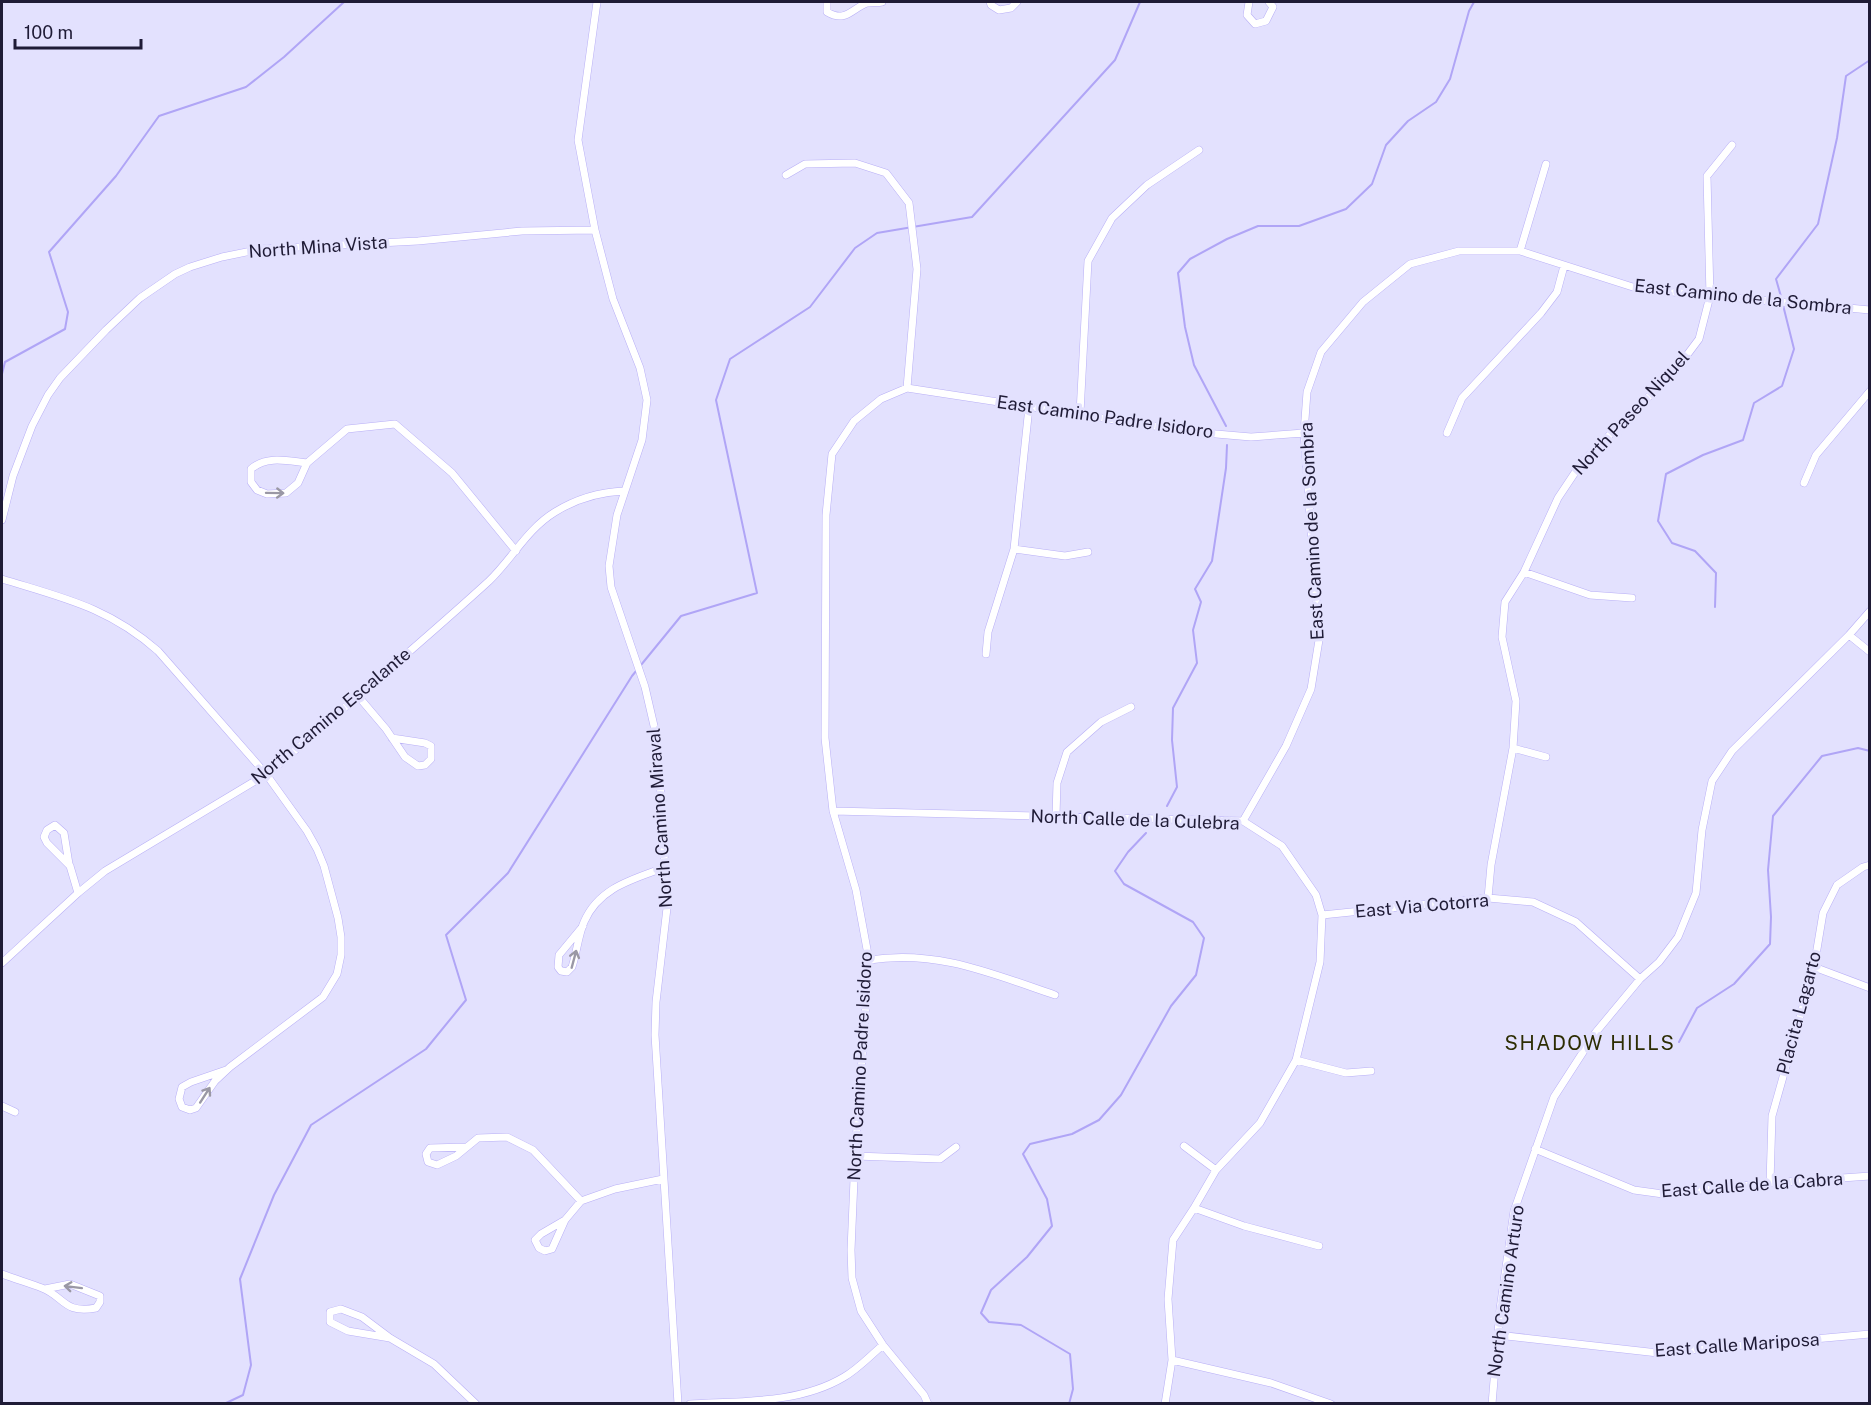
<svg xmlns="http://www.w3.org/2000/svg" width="1871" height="1405" viewBox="0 0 1871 1405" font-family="'Public Sans',sans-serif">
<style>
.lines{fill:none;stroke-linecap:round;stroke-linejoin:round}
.stream{stroke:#b0a5f6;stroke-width:2}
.minor-casing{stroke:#b8aff6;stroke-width:8}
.minor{stroke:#fff;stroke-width:7}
.oneway{stroke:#9a98a5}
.labels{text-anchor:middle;stroke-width:6;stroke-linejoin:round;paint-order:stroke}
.street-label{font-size:18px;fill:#1f1b36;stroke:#e3e1fe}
.neighbourhood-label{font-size:20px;letter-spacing:1.5px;fill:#2d2d03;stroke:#e3e1fe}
</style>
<rect width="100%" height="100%" fill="#e3e1fe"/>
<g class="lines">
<!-- stream -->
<path class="stream" d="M1782,300L1776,279L1818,224L1837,138L1846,76L1870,60
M2,374L5,362L65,329L68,312L49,252L116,176L159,116L246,87L284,57L344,2
M1226,426L1194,365L1185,327L1178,273L1190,259L1227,239L1258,226H1299L1346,209L1372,184L1386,145L1408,121L1436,102L1450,79L1469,11L1474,2
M1715,607L1716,573L1695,551L1672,543L1658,521L1666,474L1703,455L1743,440L1754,403L1782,386L1794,349L1783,305
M1167,806L1177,787L1172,740L1173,708L1197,663L1193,630L1201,602L1195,589L1212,561L1226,468L1227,445
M1679,1042L1697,1008L1734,984L1770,944L1771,917L1768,870L1773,816L1822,756L1858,748L1870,751
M224,1404L243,1395L251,1365L240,1279L274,1195L311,1125L426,1049L466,1000L446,935L508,873L632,676L681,616L757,593L716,400L730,359L810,307L855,248L877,233L972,217L1115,60L1140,2
M1069,1404L1073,1389L1070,1354L1021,1325L989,1322L981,1313L991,1290L1027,1257L1052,1226L1047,1199L1023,1154L1030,1144L1072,1134L1099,1120L1121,1095L1171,1006L1196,975L1204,938L1193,922L1124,884L1115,871L1128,852L1146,833"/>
<defs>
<path id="minor" d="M597,2L578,140L595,230L613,299L640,368L647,400L642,440L617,515L609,566L611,587L645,687L658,743L667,908L656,1002L655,1035L678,1404
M827,2V12C846,23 851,9 867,3C872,2 878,3 882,2
M990,2L991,5L999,10L1011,8L1017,2
M1249,2L1247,15L1255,24L1266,21L1273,7L1269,2
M786,175L805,164L855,163L886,173L909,203L917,269L907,388
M1520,251L1546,164
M907,388L881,399L854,421L832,454L826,515L825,738L833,811L856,890L869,960L855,1156L851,1250L852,1278L861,1311L883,1345L924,1395L928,1404
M907,388L1193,432L1251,437L1304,433
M1080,413L1088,261L1112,218L1147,185L1199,150
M1447,433L1462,398L1541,313L1557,292L1564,266
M307,463C288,461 267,455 251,469V482L257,490L267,494L286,493L298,483L307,463L347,429L395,424L452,473L516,551
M1804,483L1816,455L1870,391
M2,520L13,476L32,426L48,395L60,378L106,330L140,298L175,274L190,267L222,257L261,249L418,241L522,231L595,230
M1014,549L1065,556L1088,552
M1524,572L1590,595L1632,598
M2,579C63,598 108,607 158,651L266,774L307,831L317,849L324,866L338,918L341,937V955L337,974L323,997L230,1067L215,1081L196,1108L190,1110L182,1107L179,1099L182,1087L191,1082L226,1070
M1849,635L1870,652
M986,654L988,632L1014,549L1029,407
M358,696L386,729L405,757L418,766L425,765L431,759V746L425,743L392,738
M1513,748L1546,757
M833,811L1243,821L1282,846L1316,895L1322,915L1320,962L1296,1060L1260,1123L1216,1170L1194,1208L1173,1240L1168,1299L1172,1360L1165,1404
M1056,816L1057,783L1067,752L1101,722L1131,707
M1243,821L1286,746L1311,689L1319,640L1304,433L1307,392L1321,352L1363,302L1410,264L1459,251H1520L1639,289L1870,310
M70,866L47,843L44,837L47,830L55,825L64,833L69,864L70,866L78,893
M1488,898L1491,865L1513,748L1516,701L1502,637L1505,602L1524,572L1558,498L1582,462L1675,371L1699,339L1710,296L1707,176L1732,145
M1322,915L1488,898L1533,902L1576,922L1640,979
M583,926L559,955L558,967L561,971L567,972L572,967C577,952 578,936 584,922C599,887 634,879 666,867
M869,960C936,949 993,974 1055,995
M2,963L78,893L105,871L255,781L278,765C348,704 420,644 489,581C512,559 527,529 555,512C576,499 600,492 624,491
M1814,967L1870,988
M1296,1060L1346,1073L1371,1071
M2,1106L15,1112
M1184,1146L1216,1170
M466,1147L430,1148L426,1154L428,1162L437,1165L456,1156L478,1138L507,1137L533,1150L581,1201L615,1189L663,1179
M1535,1149L1634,1190L1663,1194L1770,1183L1870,1176
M855,1156L940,1159L956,1147
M1770,1183L1772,1116L1814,967L1823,913L1837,885L1863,867L1870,865
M1194,1208L1244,1226L1319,1246
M565,1220L552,1249L545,1251L539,1248L535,1240L541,1234L565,1220L581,1201
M2,1274C15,1279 29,1283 42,1288C65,1297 63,1314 96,1308L100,1302V1296L70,1284L45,1289
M1498,1335L1658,1353L1870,1334
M390,1338L348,1331L330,1322V1312L341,1309L362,1317L390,1338L434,1364L476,1404
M1172,1360L1271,1383L1331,1404
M690,1404C740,1401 799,1404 844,1377C858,1369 871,1355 883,1345
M1492,1404L1500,1309L1514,1211L1554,1097L1596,1032L1640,979L1659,962L1678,937L1696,893L1702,830L1712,781L1732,751L1849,635L1870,611"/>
</defs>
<!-- minor casing -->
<use href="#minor" class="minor-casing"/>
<!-- minor -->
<use href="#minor" class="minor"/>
</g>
<!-- one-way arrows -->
<defs><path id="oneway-shaft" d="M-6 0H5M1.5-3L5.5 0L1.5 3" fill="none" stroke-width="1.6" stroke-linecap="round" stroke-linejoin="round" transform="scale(1.5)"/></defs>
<g class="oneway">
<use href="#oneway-shaft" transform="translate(275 493) rotate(1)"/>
<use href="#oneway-shaft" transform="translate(574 959) rotate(-75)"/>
<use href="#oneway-shaft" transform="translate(205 1095) rotate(-57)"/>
<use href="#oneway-shaft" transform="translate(73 1287) rotate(-173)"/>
</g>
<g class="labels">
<!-- street labels -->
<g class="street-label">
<text transform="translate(318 247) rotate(-4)" y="6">North Mina Vista</text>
<text transform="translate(1743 297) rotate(6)" y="6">East Camino de la Sombra</text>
<text transform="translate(1631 413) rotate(-47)" y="6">North Paseo Niquel</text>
<text transform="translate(1105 417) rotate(8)" y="6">East Camino Padre Isidoro</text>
<text transform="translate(1312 531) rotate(-93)" y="6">East Camino de la Sombra</text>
<text transform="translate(331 716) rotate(-40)" y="6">North Camino Escalante</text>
<text transform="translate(660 818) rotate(-94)" y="6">North Camino Miraval</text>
<text transform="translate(1135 820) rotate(2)" y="6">North Calle de la Culebra</text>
<text transform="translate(1422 906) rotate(-5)" y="6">East Via Cotorra</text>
<text transform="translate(1799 1013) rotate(-75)" y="6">Placita Lagarto</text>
<text transform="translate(860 1066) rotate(-87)" y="6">North Camino Padre Isidoro</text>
<text transform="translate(1752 1185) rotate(-4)" y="6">East Calle de la Cabra</text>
<text transform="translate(1506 1291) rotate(-82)" y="6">North Camino Arturo</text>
<text transform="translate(1737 1345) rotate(-4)" y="6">East Calle Mariposa</text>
</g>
<!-- neighbourhood labels -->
<g class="neighbourhood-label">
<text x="1590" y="1050">SHADOW HILLS</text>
</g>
</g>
<!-- border -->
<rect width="1871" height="1405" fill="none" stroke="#1f1b36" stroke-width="6"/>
<!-- scale -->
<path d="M15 39v9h126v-9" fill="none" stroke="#1f1b36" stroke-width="3"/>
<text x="24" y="39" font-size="18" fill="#1f1b36" stroke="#e3e1fe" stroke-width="4.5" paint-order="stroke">100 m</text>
</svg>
